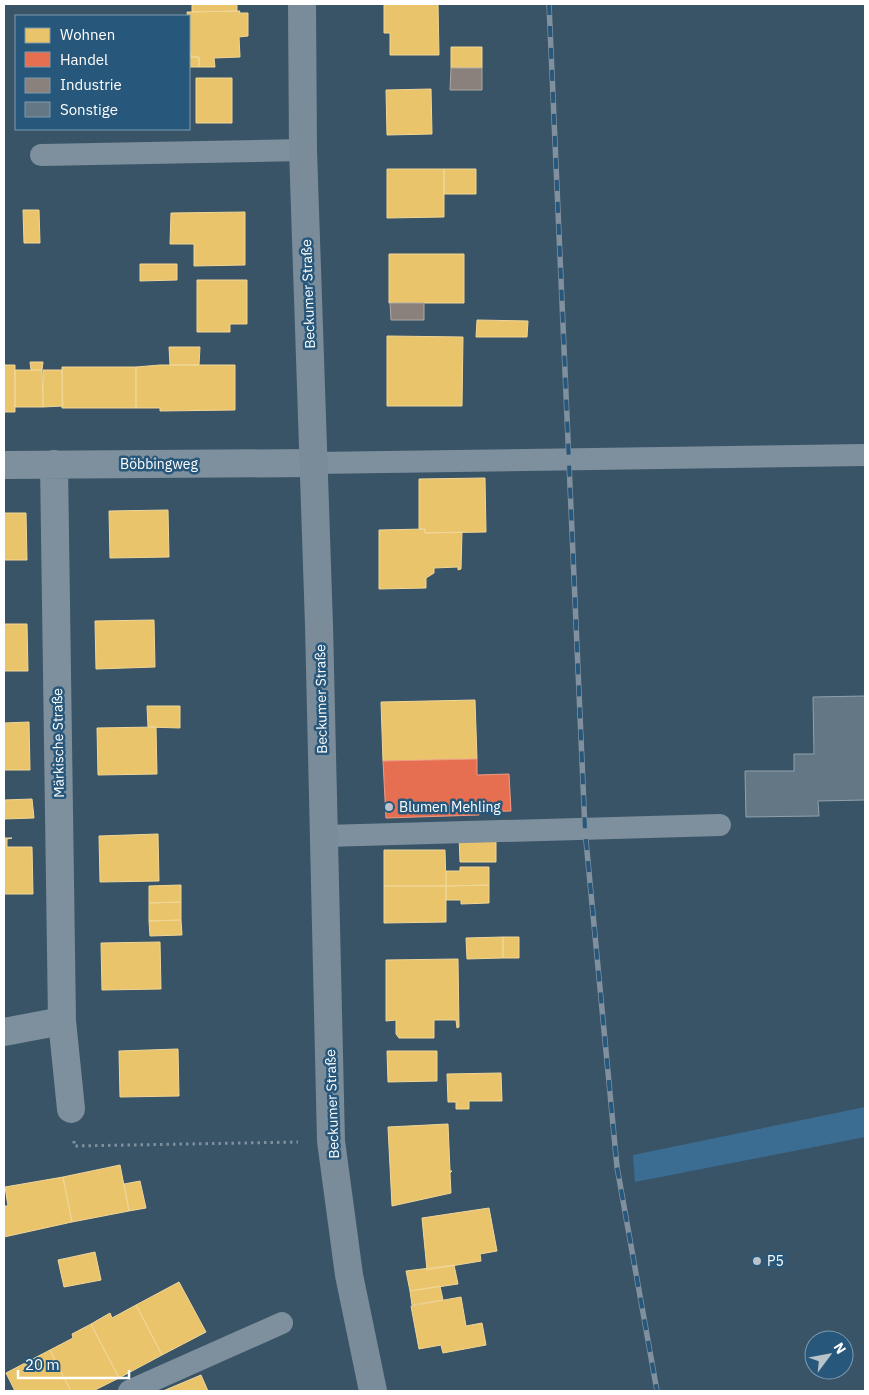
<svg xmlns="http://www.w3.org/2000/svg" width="869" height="1395" viewBox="0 0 869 1395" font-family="'IBM Plex Sans',sans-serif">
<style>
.green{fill:#3a6d91}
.homes{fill:#e9c46a;stroke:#f0d697}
.shops{fill:#e76f51;stroke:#ee9a85}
.industry{fill:#8a817c;stroke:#ada7a3}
.building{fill:#637785;stroke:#91a2ad}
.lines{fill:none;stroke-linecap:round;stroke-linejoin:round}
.path{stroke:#7e909e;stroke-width:3;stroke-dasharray:2.5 4;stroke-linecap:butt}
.service{stroke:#7e909e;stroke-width:22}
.minor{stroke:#7e909e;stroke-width:28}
.secondary{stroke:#7a8c9a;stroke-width:28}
.rail-casing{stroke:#80909e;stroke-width:5.5}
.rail{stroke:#27577a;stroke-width:4;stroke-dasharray:11;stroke-linecap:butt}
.poi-dot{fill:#bac3ca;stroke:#27577a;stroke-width:2}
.labels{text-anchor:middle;stroke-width:5;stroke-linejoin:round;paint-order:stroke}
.street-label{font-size:14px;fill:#fff;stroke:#27577a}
.poi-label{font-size:14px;fill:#fff;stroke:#27577a;text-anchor:start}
</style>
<rect width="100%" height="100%" fill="#3a5467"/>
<!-- green -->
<path class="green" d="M865,1107V1137L635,1182L633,1155Z"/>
<!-- homes -->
<path class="homes" d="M192,4H237V11L192,12Z
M384,4H438L439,55H390V33H384Z
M240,11L239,13H248V36L239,37L240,57L214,58L215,67H199V57H191L187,12Z
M189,38L191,57H199V67H189Z
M451,47H482V68H451Z
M196,78H232V123H196Z
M431,89L432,134L387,135L386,90Z
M387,169H444V217L387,218Z
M444,169H476V194H444Z
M23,210H39L40,243H24Z
M245,212V265L194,266V244H170L171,213Z
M389,254H464V303H389Z
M140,264H177V280L140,281Z
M197,280H247V324H230V332H197Z
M477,320L528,321L527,337H476Z
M387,336L463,337L462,406H387Z
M169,347H200L199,365H170Z
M30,362H43L42,370H31Z
M4,365H15V412H4Z
M160,365H235V410L160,411V408H136V367Z
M62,367H136V408H62Z
M15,370H42L43,407H15Z
M43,370H62L63,406L43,407Z
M485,478L486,532L425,533V529H419V479Z
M168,510L169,557L110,558L109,511Z
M4,513H26L27,560H4Z
M425,529V533L462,532L461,569L458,570V567L434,568V573L426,578V588L379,589V530Z
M154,620L155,667L96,669L95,621Z
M4,624H27L28,671H4Z
M475,700L477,759L383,761L381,702Z
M147,706H180V728L148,727Z
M29,722L30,770H4V723Z
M156,727L157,774L98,775L97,728Z
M32,799L34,818L4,819V800Z
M158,834L159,881L100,882L99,836Z
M496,834V862H460L459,835Z
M4,838H12L7,839V847H32L33,894H4Z
M384,850H445L446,886H384Z
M460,867H489V885L446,886V871H460Z
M181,885V902L149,903V886Z
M489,885V903L461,904V900H446V886Z
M384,886H446V922L384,923Z
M181,902V920L149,921V903Z
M181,920L182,935L150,936L149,921Z
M503,937H519V958H503Z
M503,937V958L467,959L466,938Z
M160,942L161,989L102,990L101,943Z
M458,959L459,1027L457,1028L456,1020H434V1038H399L396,1034V1020L386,1021V960Z
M178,1049L179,1096L120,1097L119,1051Z
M387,1051H437V1081L388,1082Z
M501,1073L502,1101H469V1109H456V1102H448L447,1074Z
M448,1124L450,1171H452L450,1173L451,1193L392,1206L388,1127Z
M120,1165L129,1211L72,1222L63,1177Z
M63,1177L72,1222L4,1237V1206H8L5,1187Z
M140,1181L146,1208L129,1211L124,1184Z
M489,1208L497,1251L480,1254L481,1261L427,1270L422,1218Z
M95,1252L101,1280L64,1287L58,1260Z
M454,1265L458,1284L410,1291L406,1271Z
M179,1282L206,1332L162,1355L136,1305Z
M440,1286L443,1300L412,1305L410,1291Z
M461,1297L466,1326L482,1323L486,1345L443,1353L441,1345L419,1349L411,1306Z
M136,1305L162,1355L119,1378L91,1324L110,1313L112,1318Z
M91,1324L119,1378L93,1391H71L50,1350L73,1338L72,1334Z
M50,1350L71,1391H15L6,1373Z
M201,1375L208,1391H163Z"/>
<!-- shops -->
<path class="shops" d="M477,759V775L509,774L511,811L478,812L479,815L386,818L383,761Z"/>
<!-- industry -->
<path class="industry" d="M451,68H482V90H450Z
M390,303H424V320H391Z"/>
<!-- building -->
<path class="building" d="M865,696V800L818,801L819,816L746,817L745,771H794V754H814L813,697Z"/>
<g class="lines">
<!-- path -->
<path class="path" d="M74,1141V1146L298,1142"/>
<!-- service -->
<path class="service" d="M41,155L303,150
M314,463L865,455
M325,836L720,825
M129,1391L282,1323"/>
<!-- minor -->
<path class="minor" d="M4,465L314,463
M62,1021L71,1109
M4,1032L62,1021L54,464"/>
<!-- secondary -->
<path class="secondary" d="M302,4L303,150L319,625L331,1141L349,1275L373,1391"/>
<defs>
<path id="rail" d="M549,4L585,830L617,1167L657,1391"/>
</defs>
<!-- rail casing -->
<use href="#rail" class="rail-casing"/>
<!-- rail -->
<use href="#rail" class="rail"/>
</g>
<!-- markers -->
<g class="poi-dot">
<circle cx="389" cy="807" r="5"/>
<circle cx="757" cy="1261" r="5"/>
</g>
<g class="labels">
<!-- street labels -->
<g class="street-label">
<text transform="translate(308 294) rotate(-92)" y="5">Beckumer Straße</text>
<text x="159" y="469">Böbbingweg</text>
<text transform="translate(321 699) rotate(-91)" y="5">Beckumer Straße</text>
<text transform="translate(58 743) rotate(-91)" y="5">Märkische Straße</text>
<text transform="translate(332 1104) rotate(-92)" y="5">Beckumer Straße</text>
</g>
<!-- poi labels -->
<g class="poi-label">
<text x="399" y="812">Blumen Mehling</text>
<text x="767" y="1266">P5</text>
</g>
</g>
<!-- border -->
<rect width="869" height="1395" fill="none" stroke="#ffffff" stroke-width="10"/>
<!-- legend -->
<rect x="15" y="15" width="175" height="115" fill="#27577a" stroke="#7d9aaf"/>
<rect x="25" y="28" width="25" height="15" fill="#e9c46a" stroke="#7d9aaf"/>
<text x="60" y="40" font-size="15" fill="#ffffff">Wohnen</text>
<rect x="25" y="52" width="25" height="15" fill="#e76f51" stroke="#7d9aaf"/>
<text x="60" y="65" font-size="15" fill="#ffffff">Handel</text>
<rect x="25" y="78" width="25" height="15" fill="#8a817c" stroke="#7d9aaf"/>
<text x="60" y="90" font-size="15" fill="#ffffff">Industrie</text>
<rect x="25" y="102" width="25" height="15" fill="#637785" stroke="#7d9aaf"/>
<text x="60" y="115" font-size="15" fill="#ffffff">Sonstige</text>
<!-- north arrow -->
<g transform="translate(829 1355) rotate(58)"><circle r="24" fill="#27577a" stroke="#7d9aaf"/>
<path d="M0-4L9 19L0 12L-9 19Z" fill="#bac3ca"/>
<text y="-8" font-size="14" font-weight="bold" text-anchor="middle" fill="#ffffff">N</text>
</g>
<!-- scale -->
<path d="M18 1370v8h111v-8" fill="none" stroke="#ffffff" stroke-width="2.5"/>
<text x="25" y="1370" font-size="15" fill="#ffffff" stroke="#27577a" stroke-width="4" paint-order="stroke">20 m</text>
</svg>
